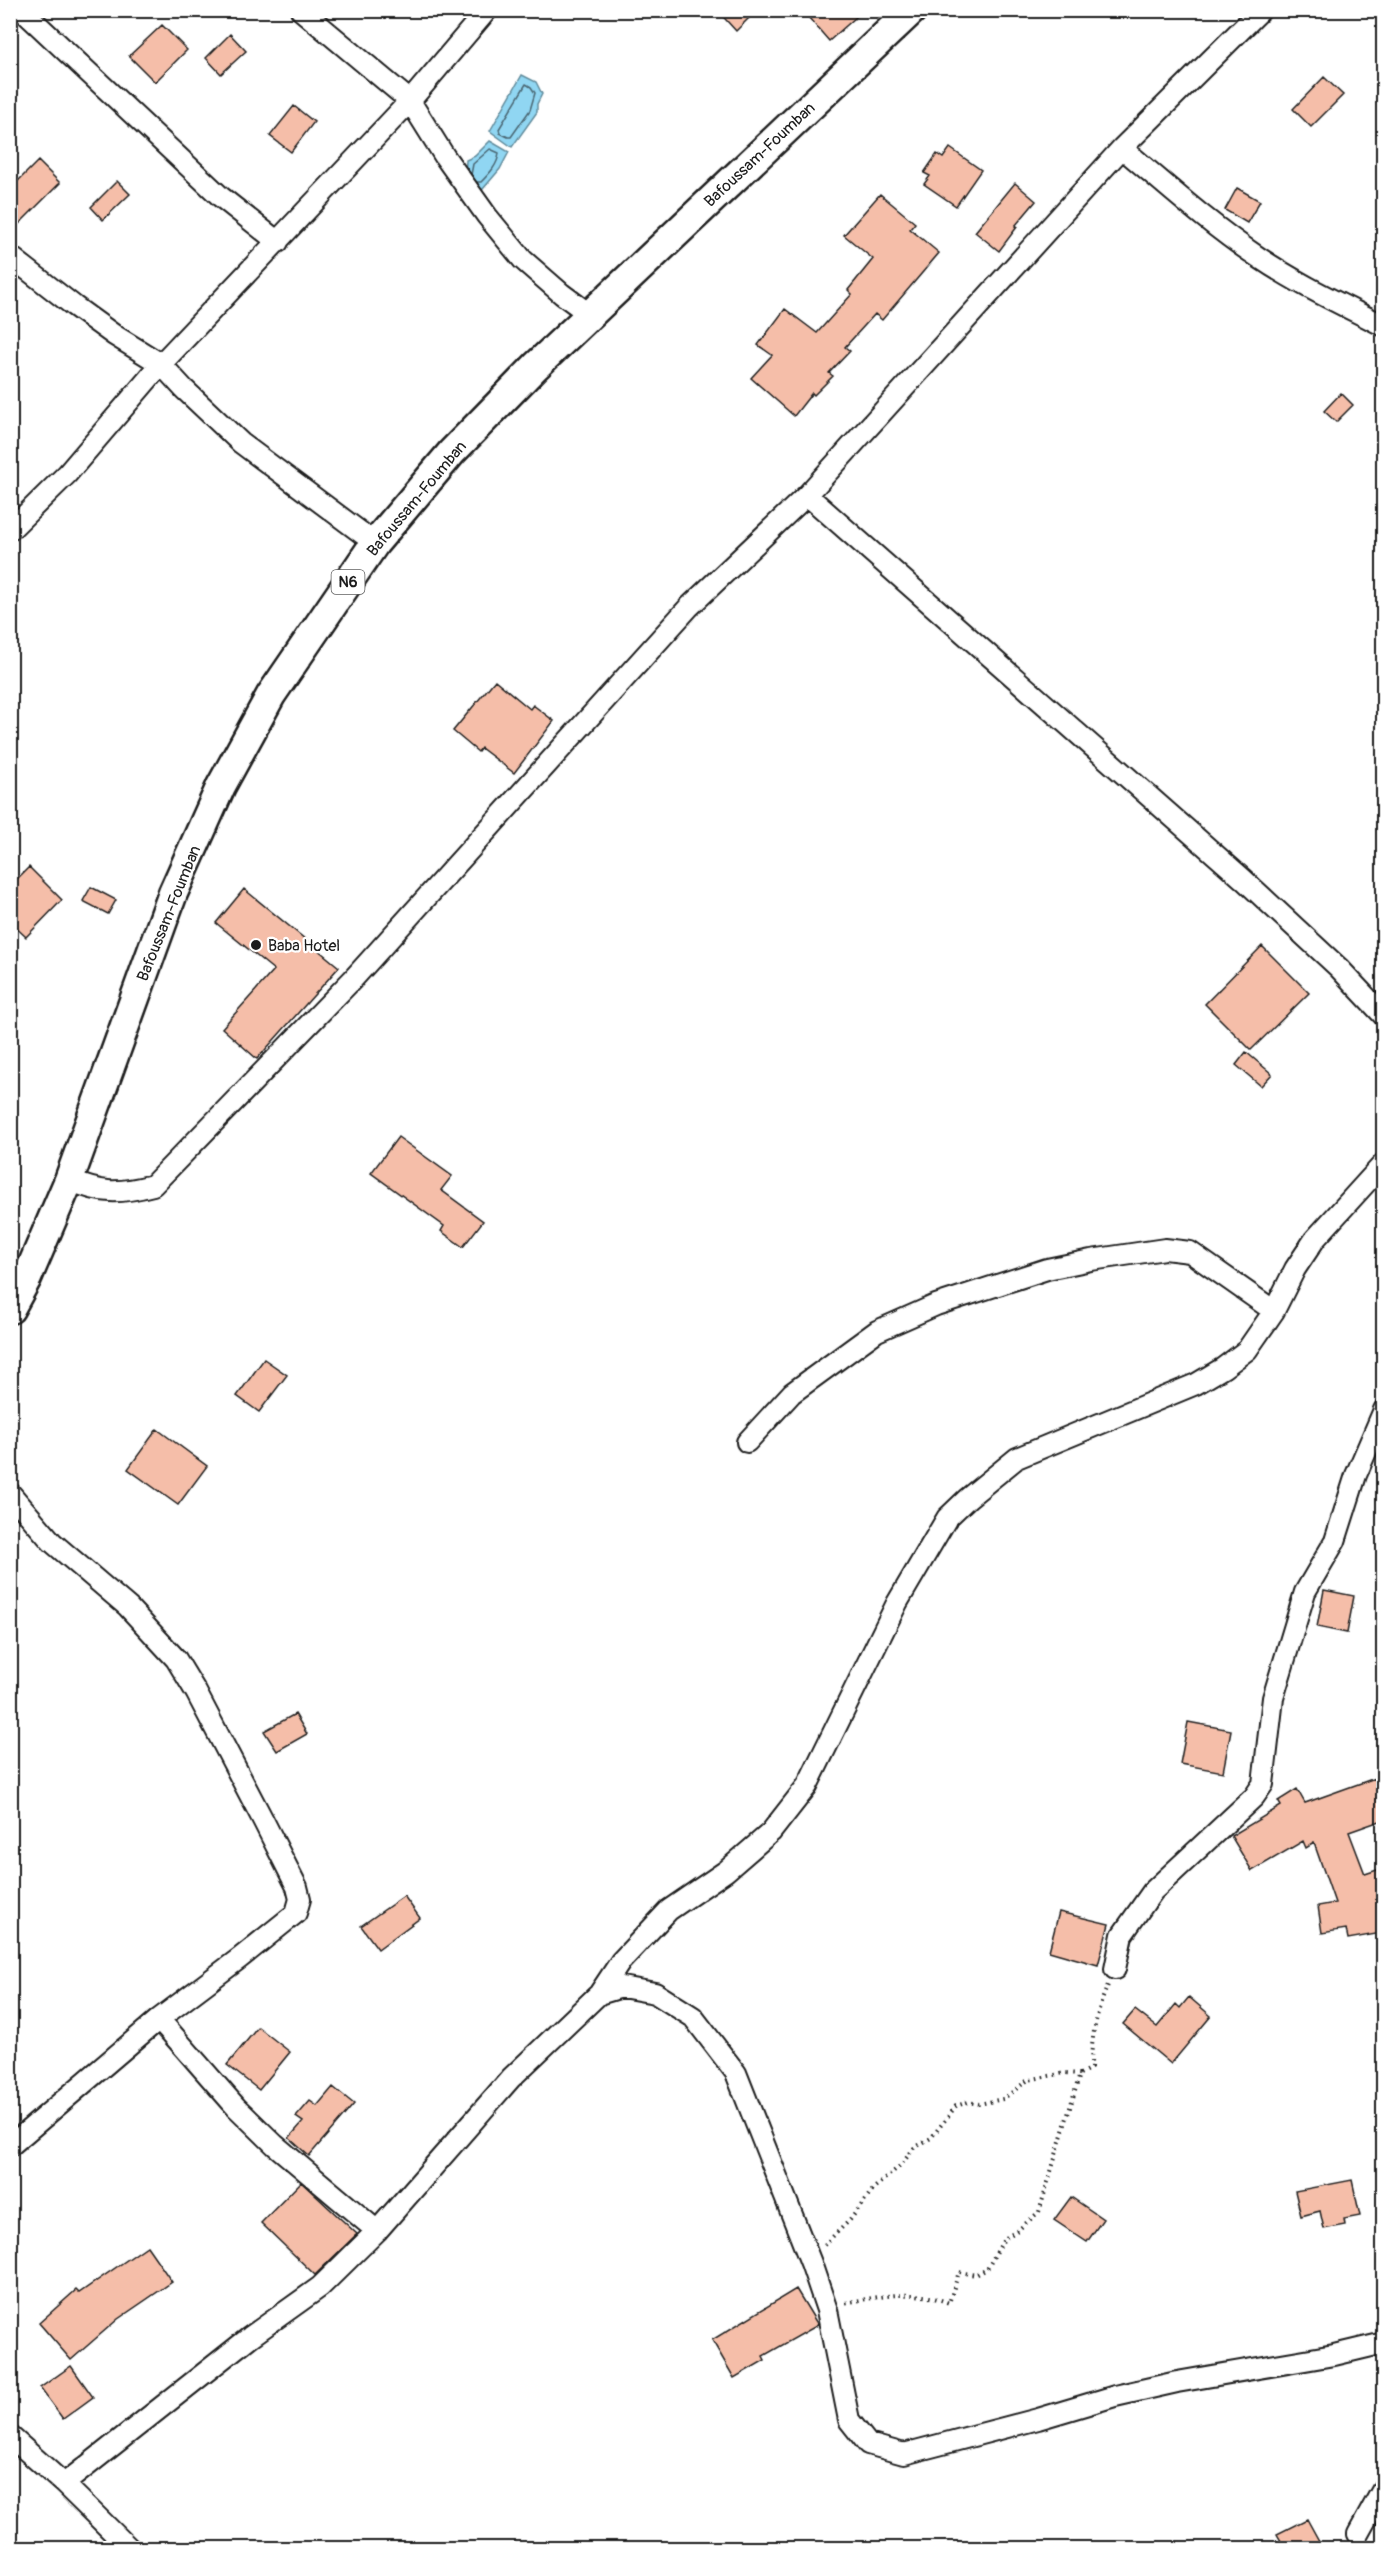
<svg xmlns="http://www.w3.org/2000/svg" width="1394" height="2559" viewBox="0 0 1394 2559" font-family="Pangolin,sans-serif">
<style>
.water{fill:#90d6f2;stroke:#628c9c;stroke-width:1.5}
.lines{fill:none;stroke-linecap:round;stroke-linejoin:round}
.shore{stroke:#4a6672;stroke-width:1.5}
.building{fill:#f5bea9;stroke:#1c1c1c;stroke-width:1.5}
.minor-casing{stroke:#1c1c1c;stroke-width:24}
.highway-casing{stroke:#1c1c1c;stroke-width:33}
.path{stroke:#1c1c1c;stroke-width:4;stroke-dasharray:1.5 4.5;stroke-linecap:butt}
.minor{stroke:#fff;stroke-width:20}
.highway{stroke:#fff;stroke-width:28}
.poi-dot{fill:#1c1c1c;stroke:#fff;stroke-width:2}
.labels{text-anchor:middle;stroke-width:4.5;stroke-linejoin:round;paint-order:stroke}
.shield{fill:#fff;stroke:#606060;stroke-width:1.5}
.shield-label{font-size:15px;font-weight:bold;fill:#1c1c1c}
.street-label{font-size:16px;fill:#1c1c1c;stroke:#fff}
.poi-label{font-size:16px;fill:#1c1c1c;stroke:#fff;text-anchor:start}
</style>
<rect width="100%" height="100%" fill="#fff"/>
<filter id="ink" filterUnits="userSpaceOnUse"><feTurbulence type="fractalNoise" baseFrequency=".0167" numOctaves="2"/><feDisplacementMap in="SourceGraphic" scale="12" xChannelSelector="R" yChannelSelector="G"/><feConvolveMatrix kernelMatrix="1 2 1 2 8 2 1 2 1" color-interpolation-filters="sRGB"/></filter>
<g filter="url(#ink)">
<!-- water -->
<path class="water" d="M522,75L536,82L542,94L537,104V112L512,147L490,131Z
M490,141L509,152L500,169L483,189L476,190L465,177L466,160L475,156Z"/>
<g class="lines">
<!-- shore -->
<path class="shore" d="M526,84L531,87L535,93L530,110L511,137H508L500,133L499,129Z
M471,175L473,164L490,149L499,153C498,165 489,174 481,182H477"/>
</g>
<!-- building -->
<path class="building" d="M717,10H757L736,31Z
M802,10H864L829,41Z
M162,25L187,50L155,82L129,56Z
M230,34L246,51L221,74L206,58Z
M1324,77L1343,95L1311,127L1293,109Z
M294,106L314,122L291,152L270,136Z
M950,148L981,170L956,206L924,184L930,176L924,173L937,154L943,158Z
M38,161L60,183L10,233V189Z
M117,181L130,194L103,220L91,207Z
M1015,183L1036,201L1015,226L1017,227L999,251L975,232Z
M1237,188L1260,201L1247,223L1225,210Z
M880,194L915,223L910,229L939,253L882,320L875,314L845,347L850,351L829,373L833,376L814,395L812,393L794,416L751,378L772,355L758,345L785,309L817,333L852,294L848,290L873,259L844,235Z
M1341,393L1353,405L1336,422L1324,411Z
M495,680L530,709L533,705L554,721L514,773L481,748L478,752L453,731Z
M29,867L62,900L26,937L10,922V886Z
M91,887L116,900L108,914L83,901Z
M244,889L339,967L257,1059L222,1028L274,970L216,923Z
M1262,946L1309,993L1251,1050L1205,1004Z
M1246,1052L1272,1074L1261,1086L1236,1065Z
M398,1137L452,1176L441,1190L483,1221L463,1247L441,1231L444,1226L371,1173Z
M264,1359L287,1375L259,1412L237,1396Z
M157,1429L207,1466L178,1505L128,1469Z
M1324,1590L1354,1596L1347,1633L1317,1627Z
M295,1714L307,1734L277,1751L264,1731Z
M1188,1722L1231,1730L1223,1772L1180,1764Z
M1375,1778L1383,1804V1820L1349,1832L1365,1874L1383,1868V1888L1378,1889L1383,1918V1921L1380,1922L1382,1933L1348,1939L1346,1929L1322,1933L1318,1906L1335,1903L1314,1843L1306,1848L1303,1841L1252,1871L1231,1836L1281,1806L1278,1801L1297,1789L1305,1803Z
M404,1896L420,1918L378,1949L361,1926Z
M1059,1912L1109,1924L1098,1965L1049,1951Z
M1189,1997L1211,2016L1171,2064L1123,2024L1135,2010L1157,2027L1176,2004L1180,2008Z
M258,2027L290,2052L259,2090L227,2065Z
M333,2087L354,2104L309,2156L289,2138L303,2122L296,2117L310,2101L317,2106Z
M1352,2180L1360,2216L1344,2219L1345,2225L1324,2229L1320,2211L1301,2216L1295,2191Z
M301,2182L357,2234L315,2275L261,2223Z
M1071,2197L1103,2219L1087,2242L1054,2220Z
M147,2246L172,2282L118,2319L71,2360L39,2323L76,2290L79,2293Z
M796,2289L818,2325L763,2356L765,2360L734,2378L712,2340Z
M71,2366L93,2397L63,2419L40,2388Z
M1307,2519L1319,2541L1304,2548H1285L1277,2534Z"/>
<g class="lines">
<defs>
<path id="minor" d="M22,10L221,197L278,242
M301,10L410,101L445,157L487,216L523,260L562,294L589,314
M1122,148C1166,185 1210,225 1258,257C1298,284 1341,304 1384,326
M10,256L74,306L114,335L161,364L184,389L241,443L375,543
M807,495L1243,879L1339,968L1384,1016
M10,530L67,474L161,364L410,101L487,10
M69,1180C101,1194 119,1194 153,1185L353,979L689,607L807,495L1122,148L1261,10
M747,1442L792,1393L877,1331L936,1305L1047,1269L1091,1260L1165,1249L1190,1252L1274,1311
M10,1493L52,1542L128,1607L176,1659L196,1692L263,1820L297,1887L300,1899L296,1913L240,1958L159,2019L10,2146
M1115,1969L1122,1935L1153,1891L1254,1797L1263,1784L1273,1698L1305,1592L1335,1541L1356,1475L1384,1410
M599,1994L621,1961L669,1910L726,1871L771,1832L807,1786L897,1603L947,1518L968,1498L1017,1458L1196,1384L1223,1368L1247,1350L1274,1311L1295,1269L1315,1239L1384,1163
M159,2019L236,2107L275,2145L377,2231
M10,2436L64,2484L129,2548
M64,2484L250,2337L320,2287L377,2231L511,2078L599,1994L622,1987L655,1993L693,2017L736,2073L811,2263L827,2310L849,2420L868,2444L904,2454L1038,2419L1115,2396L1177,2382L1334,2355L1384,2343
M1358,2534L1384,2487"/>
<path id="highway" d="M10,1309L27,1278L69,1180L173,893L221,786L271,695L375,543L452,452L536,366L912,10"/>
</defs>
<!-- minor casing -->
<use href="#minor" class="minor-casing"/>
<!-- highway casing -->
<use href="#highway" class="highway-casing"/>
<!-- path -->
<path class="path" d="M1080,2074L1091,2068C1091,2039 1096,2012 1108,1985
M824,2245L850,2220L874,2188L901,2165L914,2148L931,2138L956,2106L968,2102L979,2104L1003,2099L1028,2080L1065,2073L1080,2074L1039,2212L1018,2230L1004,2239L987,2269L976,2275L959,2272L949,2303C912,2288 881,2297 843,2303"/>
<!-- minor -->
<use href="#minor" class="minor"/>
<!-- highway -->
<use href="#highway" class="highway"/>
</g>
</g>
<!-- markers -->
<circle class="poi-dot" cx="256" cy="945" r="6"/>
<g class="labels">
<!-- shield labels -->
<rect class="shield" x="331.5" y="570" width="33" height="24" rx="4.5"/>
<g class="shield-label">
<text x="348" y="587">N6</text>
</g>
<!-- street labels -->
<g class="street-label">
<text transform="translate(759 154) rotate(-43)" y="6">Bafoussam-Foumban</text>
<text transform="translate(416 498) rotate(-50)" y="6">Bafoussam-Foumban</text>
<text transform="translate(168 913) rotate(-68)" y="6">Bafoussam-Foumban</text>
</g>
<!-- poi labels -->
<g class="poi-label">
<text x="268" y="951">Baba Hotel</text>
</g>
</g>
<!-- margin -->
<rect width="1394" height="2559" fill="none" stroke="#fff" stroke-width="36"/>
<rect x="18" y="18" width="1358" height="2523" fill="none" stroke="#1c1c1c" stroke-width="2" filter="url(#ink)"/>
</svg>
